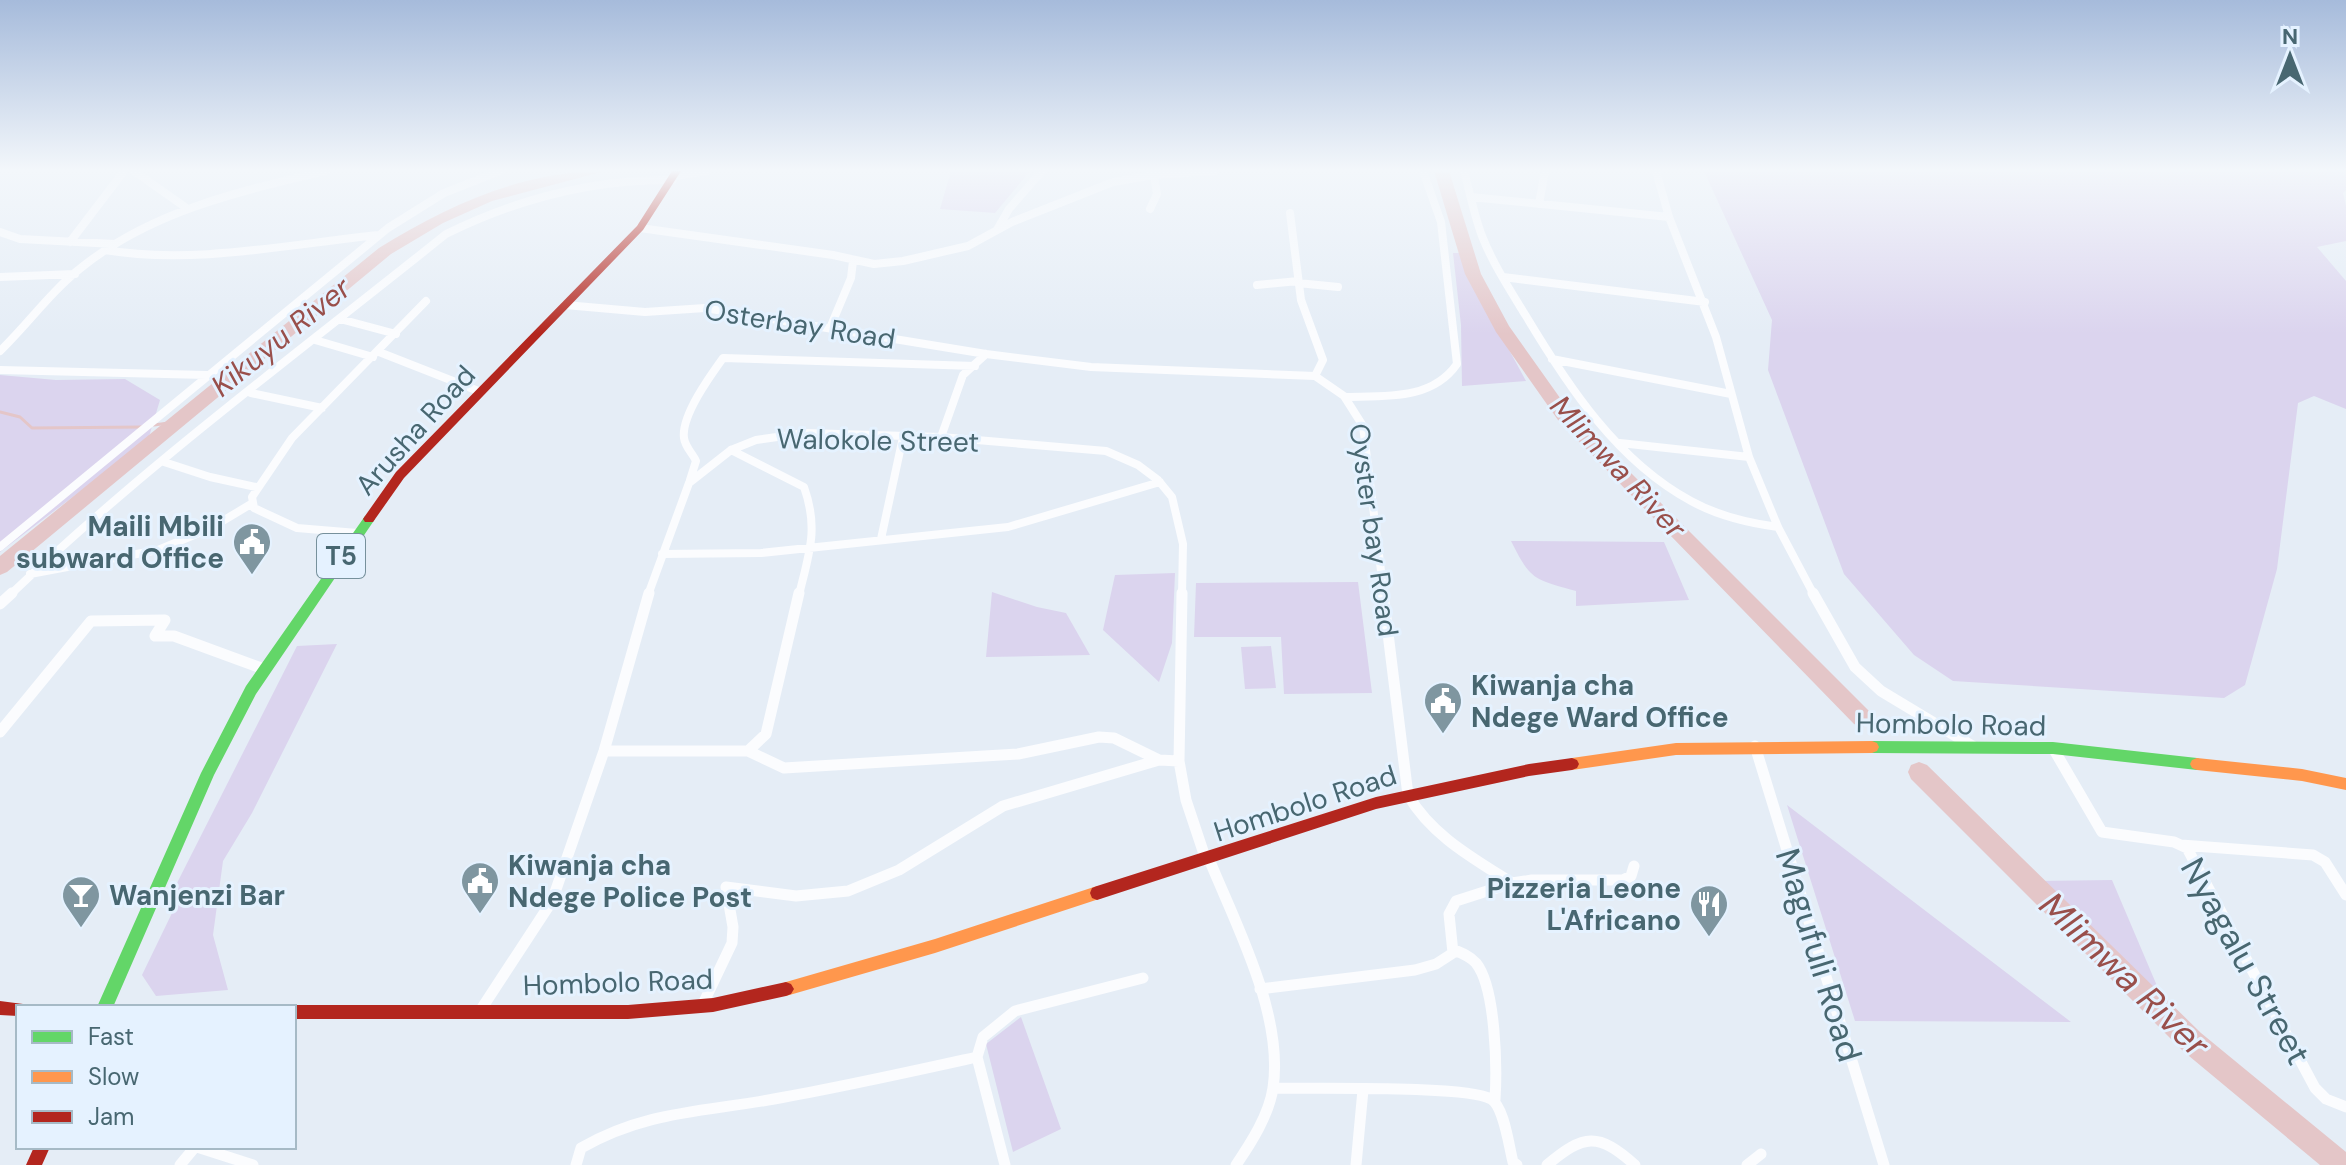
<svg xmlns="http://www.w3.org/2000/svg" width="2346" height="1165" viewBox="0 0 2346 1165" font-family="'DM Sans',sans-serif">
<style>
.green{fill:#dbd4ee}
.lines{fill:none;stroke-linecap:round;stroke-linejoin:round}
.stream{stroke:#e4c6c8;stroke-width:3}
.river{fill:#e4c6c8;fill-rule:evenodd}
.street-far1{stroke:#fbfcfe;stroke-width:8}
.street{stroke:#fbfcfe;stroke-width:11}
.fast{fill:#63d668;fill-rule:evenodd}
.slow{fill:#ff974d;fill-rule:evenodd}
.jam{fill:#b3261e;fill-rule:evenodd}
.labels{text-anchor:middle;stroke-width:6;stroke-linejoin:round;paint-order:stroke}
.shield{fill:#e5f2ff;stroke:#77919c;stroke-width:2}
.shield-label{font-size:26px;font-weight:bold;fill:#486771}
.street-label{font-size:28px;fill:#486771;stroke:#e5f2ff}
.poi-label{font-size:28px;font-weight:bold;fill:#486771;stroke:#e5f2ff;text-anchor:start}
.water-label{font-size:30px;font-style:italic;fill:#994f4b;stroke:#e5f2ff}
.near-street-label{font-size:34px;fill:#486771;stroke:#e5f2ff}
.near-water-label{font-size:36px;font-style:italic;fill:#994f4b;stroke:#e5f2ff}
</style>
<rect width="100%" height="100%" fill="#e5edf6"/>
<!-- green -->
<path class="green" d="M951,171H1030L995,213L940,209Z
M1704,171H2346V190L2343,193L2346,206V241L2317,247L2346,281V409L2314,396L2298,403L2277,569L2245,685L2224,698L1953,681L1914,655L1844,574L1768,370L1772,320Z
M1453,253H1460L1476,289L1526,381L1462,386L1461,325Z
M0,375L56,380L125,379L160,400L148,440L0,552Z
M1511,541L1664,542L1689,600L1576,606V591C1534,579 1531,581 1511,541Z
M1175,573L1172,643L1159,682L1103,630L1115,575Z
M1358,582L1372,693L1284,694L1281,637H1194L1196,583Z
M992,592L1037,607L1066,613L1090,655L986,657Z
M337,644L252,813L223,861L213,935L228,990L156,996L142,975L172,913L177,883L297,646Z
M1271,646L1276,688L1245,689L1241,647Z
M1787,805L2071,1022L1855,1021Z
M2112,880L2166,1007L2038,881Z
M1021,1017L1061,1129L1013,1152L986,1044Z"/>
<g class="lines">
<!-- stream -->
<path class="stream" d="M0,412L20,417L32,428L143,427
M154,425L176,422"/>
<!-- river -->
<path class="river" d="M605,171L492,201L443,223L391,254L7,572L0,575V556L379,248C448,205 523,171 605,171Z
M1434,171H1449L1481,274L1509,326L1570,412L1870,712L1873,718L1870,724L1862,727L1854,724L1558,420L1496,332L1465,274Z
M1919,762L1927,765L2201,1033L2346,1152V1165H2320L2183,1051L1911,779L1908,772L1911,765Z"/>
<!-- street-far1 -->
<path class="street-far1" d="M134,171L185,207
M1464,171C1470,193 1474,215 1482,236C1493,264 1510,290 1526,316C1568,386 1617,461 1691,501C1718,516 1748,523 1778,527
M1656,171L1669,217L1716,337L1749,457L1778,527L1814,595
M675,176L707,171
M1471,197L1669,217
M1539,204L1545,171
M1150,209L1157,194L1154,175
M1290,213L1301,300L1323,360L1315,376
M640,228L833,255L874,264L903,261L968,246L1012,222L1113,182L1154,175L1215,171
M998,228L1009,209L1042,171
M0,232L20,239L115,244
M70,242L124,171
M105,250C193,265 290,244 379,235
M0,277L75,274
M1503,277L1705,302
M1298,283L1338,287
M1257,285L1298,281
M565,305L645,312L705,308L986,354L1091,367L1315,376L1344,396L1363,426L1384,595
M340,319L396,334
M830,328L851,278L853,261
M315,340L373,357
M0,351C28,324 51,291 82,267C152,211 240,191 326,171
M379,352L481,392
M1552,359L1731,394
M0,370L207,375
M251,393L322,408
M1347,397C1387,396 1432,400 1457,364L1441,222L1423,171
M941,437L963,375L986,354
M1620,443L1749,457
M731,450L804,487C819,529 809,553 799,595
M164,462L210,477L256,487
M690,480L696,461C693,454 685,447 684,438C681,416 710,376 723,358L975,366
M357,533L297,528L254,508L252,497L292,438L426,301
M881,539L903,437
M0,547L388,228L444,193L500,171
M662,554L761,553L1008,527L1160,482
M30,574L158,550L211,528L251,504
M10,595C146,465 299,352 446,234C517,199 594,179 673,180
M648,595L689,483L731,450L756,440L805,433L941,437L1106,451L1138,465L1158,480L1172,497L1183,544L1182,595"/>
<!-- street -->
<path class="street" d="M1182,593L1179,761L1186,800L1206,860
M1383,593L1408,795C1432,836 1473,858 1512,883
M1813,593L1855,667L1881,691L1974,747
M0,604L12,593
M0,732L91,621L165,620L155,636H174L264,669
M1755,746L1884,1165
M2053,748L2102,832L2174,842L2187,848L2315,1088L2326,1099L2346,1107
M604,751H748L766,734L799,593
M748,751L784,768L1018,754L1099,737L1114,738L1159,760
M2181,845L2313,855L2325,862L2346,895
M1209,859C1236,925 1284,1015 1273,1088C1269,1115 1251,1143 1236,1165
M1454,950C1462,953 1470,956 1476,963C1496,988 1497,1068 1495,1100
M1260,989L1415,970L1436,964L1453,953L1449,914L1456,901L1512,883L1532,880H1623L1631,876L1634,866
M702,1006L732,943L733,927L726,887L796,896L848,891L899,870L1003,806L1159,760L1179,761
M480,1011L552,901L604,751L649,593
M1273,1088C1310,1089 1467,1085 1491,1099C1504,1106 1509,1147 1513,1162L1517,1165
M197,1147L253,1165
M180,1165L195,1147
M576,1165L581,1148C645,1111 703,1112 774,1099C842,1087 909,1072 977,1057
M1005,1165L977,1057L983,1037L1015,1011L1143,978
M1356,1165L1363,1090
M1547,1165C1584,1134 1598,1132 1635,1165
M1747,1165L1761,1154"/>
<!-- fast -->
<path class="fast" d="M369,515L375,519L373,522L256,694L214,775L113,1007H97L201,773L246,686L365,516Z
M1872,741L2053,742L2197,758L2202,760L2204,764L2202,768L2197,770L2053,754L1872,753L1867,751L1865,747L1867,743Z"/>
<!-- slow -->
<path class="slow" d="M1872,741L1877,743L1879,747L1877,751L1872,753L1676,755L1572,770L1567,768L1565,764L1567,760L1572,758L1676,743Z
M2197,758L2302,769L2346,778V790L2302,781L2197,770L2192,768L2190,764L2192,760Z
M1097,886L1102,888L1104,893L1102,898L935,953L786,996L781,994L778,989L781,984L786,982L935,939Z"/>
<!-- jam -->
<path class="jam" d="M672,171H681L643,230L404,478L373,522H365L363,519L365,516L396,472L637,226Z
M1572,758L1577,760L1579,764L1577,768L1572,770L1529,776L1376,809L1097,900L1092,898L1090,893L1092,888L1097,886L1376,797L1529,764Z
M786,982L791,984L794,989L791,994L786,996L713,1012L628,1019H294V1007H289L294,1005H628L713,998Z
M0,1001L23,1004L25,1007H18V1016L0,1015Z
M34,1147H50L42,1165H26Z"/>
</g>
<!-- sky -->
<linearGradient id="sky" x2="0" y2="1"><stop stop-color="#a6bbdb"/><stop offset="0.51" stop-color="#f3f7fb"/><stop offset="1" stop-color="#f3f7fb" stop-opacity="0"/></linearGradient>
<rect width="2346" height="334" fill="url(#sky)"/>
<!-- icons -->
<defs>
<symbol id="civic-pin" viewBox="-11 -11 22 30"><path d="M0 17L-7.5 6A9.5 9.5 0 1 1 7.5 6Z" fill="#7f96a0" stroke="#e5f2ff"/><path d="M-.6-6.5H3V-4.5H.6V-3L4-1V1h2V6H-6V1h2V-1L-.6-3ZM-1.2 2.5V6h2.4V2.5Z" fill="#fff"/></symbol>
<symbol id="bar-pin" viewBox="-11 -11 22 30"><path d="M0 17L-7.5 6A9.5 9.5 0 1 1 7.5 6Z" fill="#7f96a0" stroke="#e5f2ff"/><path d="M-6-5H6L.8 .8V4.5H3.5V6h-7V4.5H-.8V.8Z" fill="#fff"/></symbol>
<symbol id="restaurant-pin" viewBox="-11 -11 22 30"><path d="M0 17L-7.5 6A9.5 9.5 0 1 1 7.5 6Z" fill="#7f96a0" stroke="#e5f2ff"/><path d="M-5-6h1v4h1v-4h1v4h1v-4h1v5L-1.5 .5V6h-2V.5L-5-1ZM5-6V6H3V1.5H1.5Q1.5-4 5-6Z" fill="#fff"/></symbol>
</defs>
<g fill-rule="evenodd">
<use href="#civic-pin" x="230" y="520" width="44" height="60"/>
<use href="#civic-pin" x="1421" y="679" width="44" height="60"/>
<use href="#civic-pin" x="458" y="859" width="44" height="60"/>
<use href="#bar-pin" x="59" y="873" width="44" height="60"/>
<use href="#restaurant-pin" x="1687" y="882" width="44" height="60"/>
</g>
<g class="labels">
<!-- shield labels -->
<rect class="shield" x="317" y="534" width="48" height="44" rx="6"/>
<g class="shield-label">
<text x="341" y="565">T5</text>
</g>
<!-- street labels -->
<g class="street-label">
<text transform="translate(800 324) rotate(9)" y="10">Osterbay Road</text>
<text transform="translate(415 430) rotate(-48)" y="10">Arusha Road</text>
<text transform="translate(878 440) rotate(1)" y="10">Walokole Street</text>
<text transform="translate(1374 530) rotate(82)" y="10">Oyster bay Road</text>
<text transform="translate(1951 724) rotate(1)" y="10">Hombolo Road</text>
<text transform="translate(1305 803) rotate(-18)" y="10">Hombolo Road</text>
<text transform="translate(618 982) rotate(-2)" y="10">Hombolo Road</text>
</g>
<!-- poi labels -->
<g class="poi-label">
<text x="224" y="536" text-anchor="end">Maili Mbili<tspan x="224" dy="32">subward Office</tspan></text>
<text x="1471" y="695">Kiwanja cha<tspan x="1471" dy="32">Ndege Ward Office</tspan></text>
<text x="508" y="875">Kiwanja cha<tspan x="508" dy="32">Ndege Police Post</tspan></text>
<text x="1681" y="898" text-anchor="end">Pizzeria Leone<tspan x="1681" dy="32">L'Africano</tspan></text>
<text x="109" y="905">Wanjenzi Bar</text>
</g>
<!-- water labels -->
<g class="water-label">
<text transform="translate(281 337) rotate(-39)" y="10">Kikuyu River</text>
<text transform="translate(1618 467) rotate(47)" y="10">Mlimwa River</text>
</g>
<!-- near-street labels -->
<g class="near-street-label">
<text transform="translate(1819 955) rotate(73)" y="12">Magufuli Road</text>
<text transform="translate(2246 961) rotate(61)" y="12">Nyagalu Street</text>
</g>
<!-- near-water labels -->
<g class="near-water-label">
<text transform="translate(2125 974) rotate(44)" y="13">Mlimwa River</text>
</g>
</g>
<!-- legend -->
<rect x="16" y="1005" width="280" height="144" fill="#e5f2ff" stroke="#a6bac6" stroke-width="2"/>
<rect x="32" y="1031" width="40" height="12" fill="#63d668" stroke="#a6bac6" stroke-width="2"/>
<text x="88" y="1045" font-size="24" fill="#486771">Fast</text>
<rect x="32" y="1071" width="40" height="12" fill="#ff974d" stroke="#a6bac6" stroke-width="2"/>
<text x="88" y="1085" font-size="24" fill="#486771">Slow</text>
<rect x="32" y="1111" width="40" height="12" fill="#b3261e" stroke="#a6bac6" stroke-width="2"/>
<text x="88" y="1125" font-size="24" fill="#486771">Jam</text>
<!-- north arrow -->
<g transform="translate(2290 56)" stroke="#e5f2ff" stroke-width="6" paint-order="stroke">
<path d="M0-6L14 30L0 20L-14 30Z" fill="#486771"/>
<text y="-12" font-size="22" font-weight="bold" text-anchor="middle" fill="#486771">N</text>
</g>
</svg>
